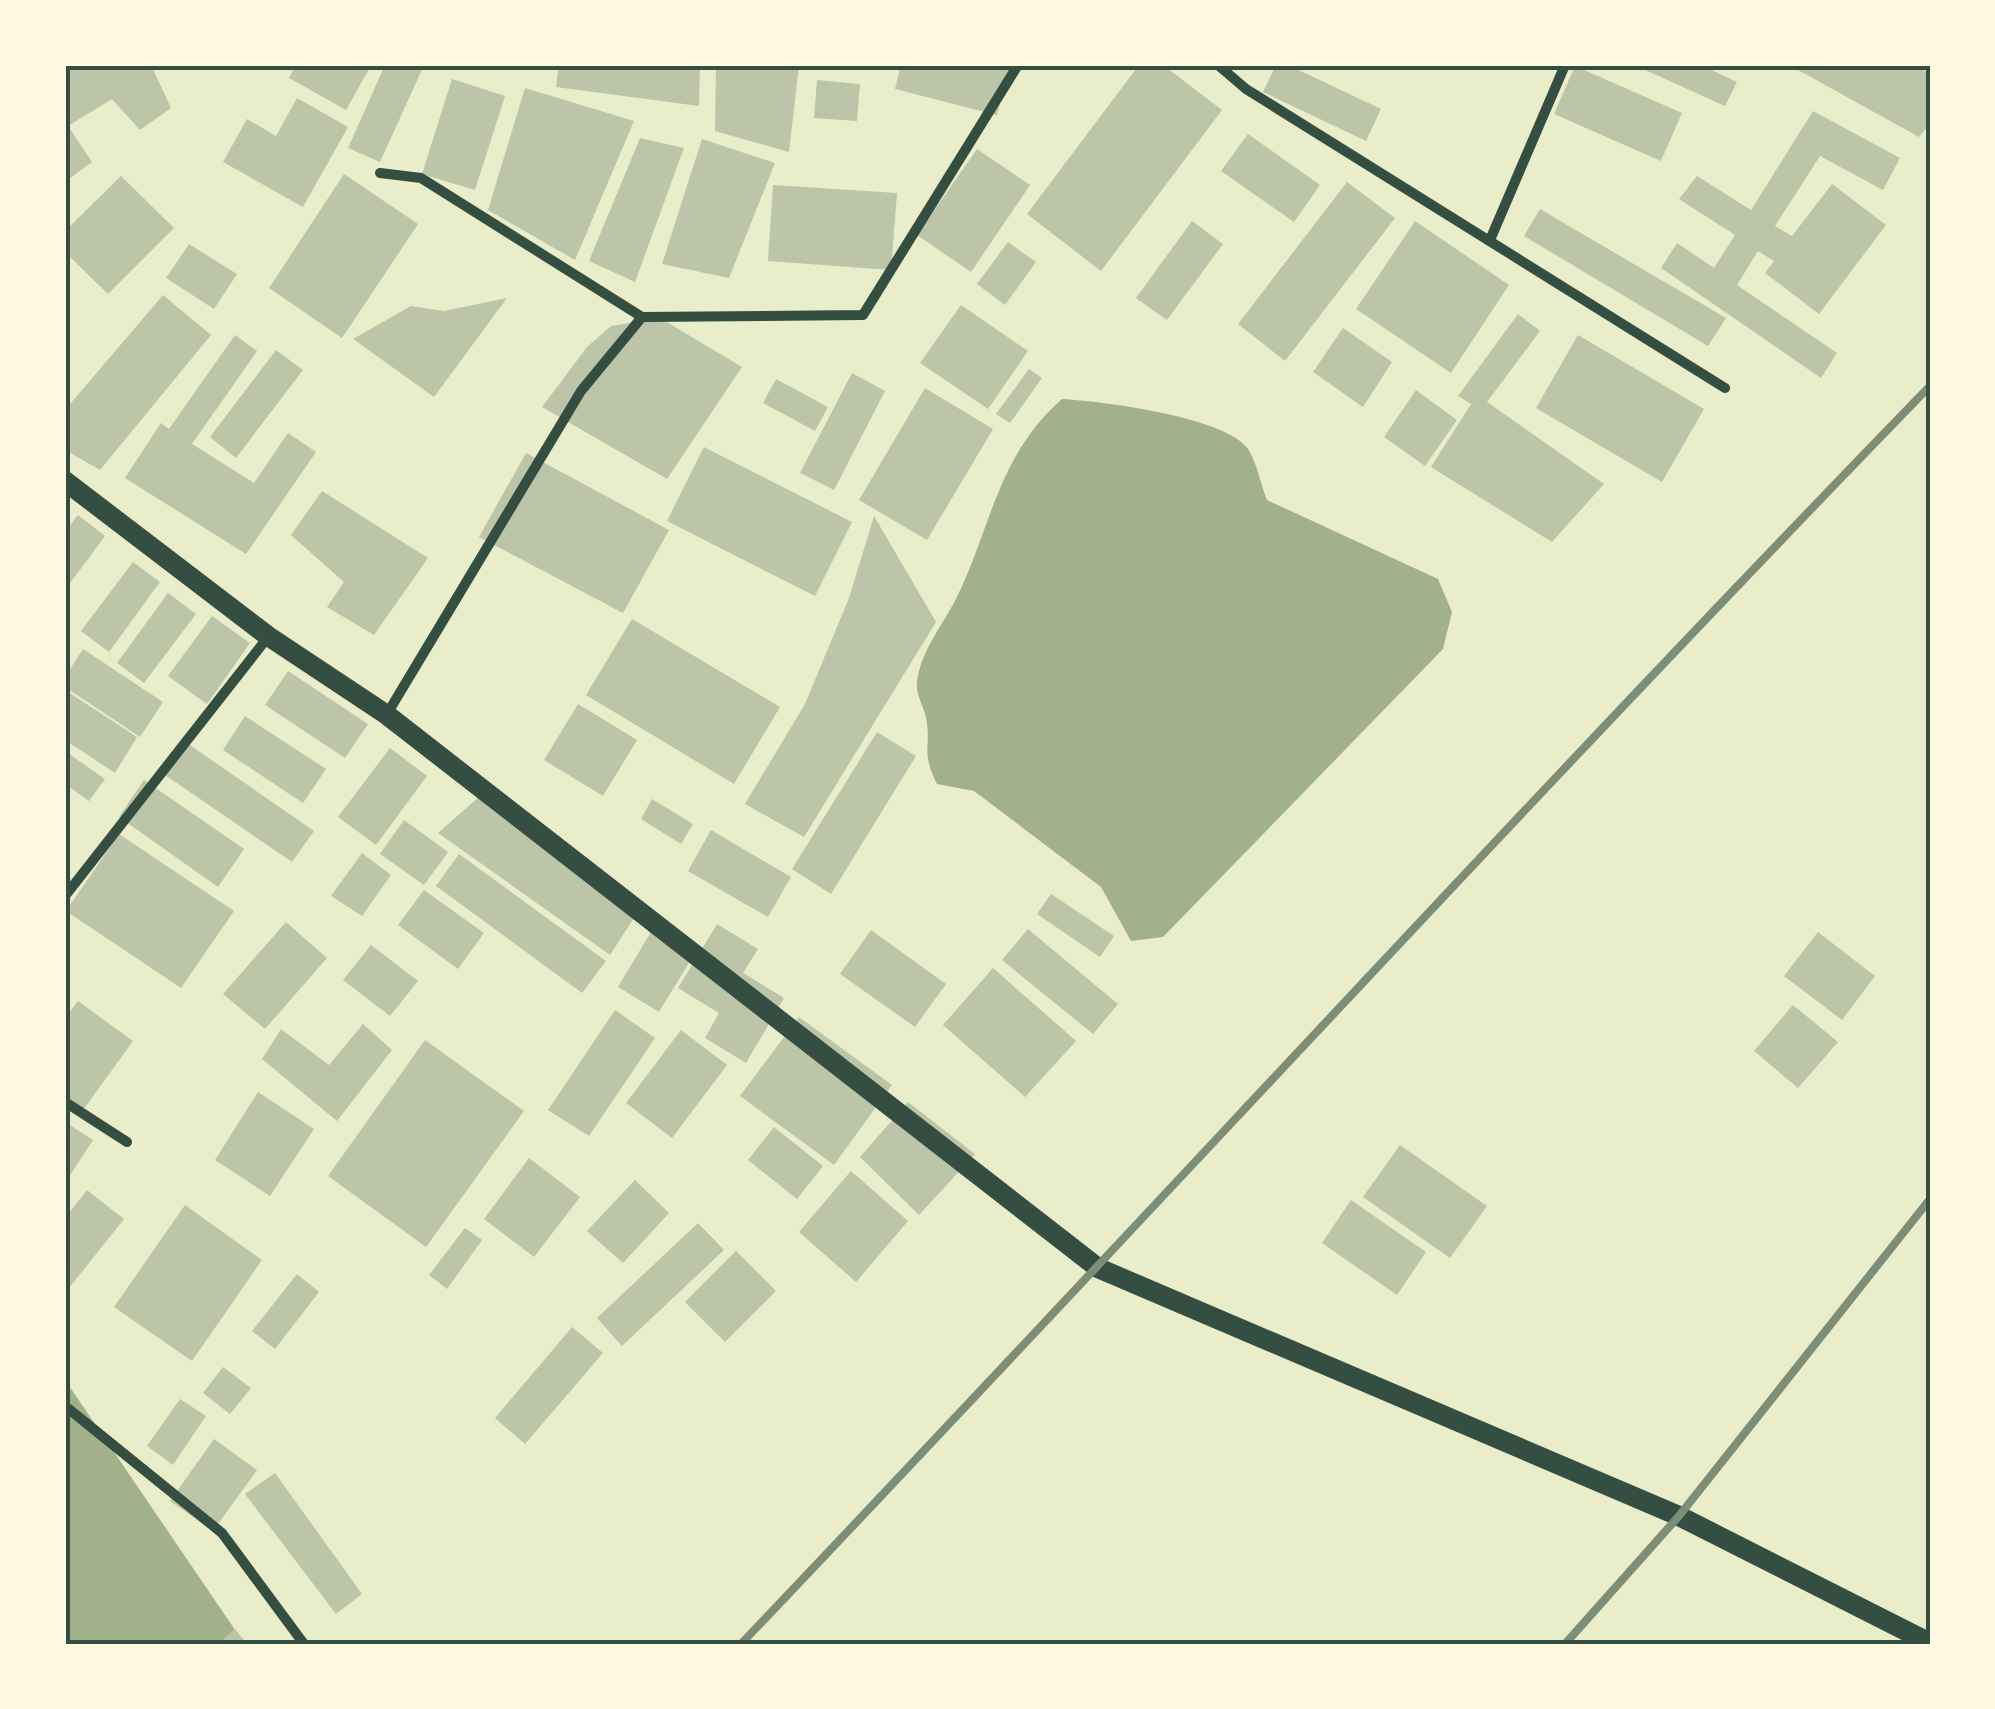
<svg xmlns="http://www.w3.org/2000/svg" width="1995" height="1709" viewBox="0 0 1995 1709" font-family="'Roboto Serif',serif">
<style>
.water{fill:#a3b18a}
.building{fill:#bcc5a7}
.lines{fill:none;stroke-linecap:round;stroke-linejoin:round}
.minor{stroke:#344e41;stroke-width:10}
.secondary{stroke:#344e41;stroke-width:20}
.rail{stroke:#7c8e77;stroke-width:8}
.neatline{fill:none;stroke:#344e41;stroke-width:4}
</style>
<rect width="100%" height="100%" fill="#e9edc9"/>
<!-- water -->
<path class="water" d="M1062,399C1100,401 1227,417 1248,449C1257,463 1261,485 1267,500L1438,579L1452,612L1443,649L1163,937L1131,941L1101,887L974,791L937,784C920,750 932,748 926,718C924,707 915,693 917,682C920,653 943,624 956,599C992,526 997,456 1062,399Z
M65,1380L244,1643V1644H65Z"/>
<!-- building -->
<path class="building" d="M151,65L171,108L140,130L112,99L68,126L92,162L65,182V67Z
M296,65H362L369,69L346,110L289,78Z
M385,65H424L380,162L348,148Z
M559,65H700L699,106L556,87Z
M716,65H799L789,152L715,131Z
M901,65H1010L997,115L895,89Z
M1139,65H1163L1222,110L1101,271L1027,214Z
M1276,65H1288L1381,109L1366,141L1263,92Z
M1634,65H1701L1737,82L1725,106Z
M1789,65H1914L1930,74V124L1919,137Z
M1575,66L1682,113L1661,161L1554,114Z
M452,79L505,96L475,190L422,174Z
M817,80L860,84L857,121L814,118Z
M525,88L634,121L575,260L488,210Z
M297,98L348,127L303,207L223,162L247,119L276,136Z
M1813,111L1900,158L1883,190L1820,156L1775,226L1792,236L1832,184L1886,225L1819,314L1765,273L1774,261L1758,251L1737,285L1837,353L1821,378L1661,268L1677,243L1714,268L1735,235L1679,199L1697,176L1751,210Z
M1248,134L1320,185L1294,222L1221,171Z
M640,138L684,148L635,282L589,261Z
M702,139L775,163L729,278L662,264Z
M977,149L1030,185L971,272L917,235Z
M344,174L418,224L342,338L269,288Z
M121,176L174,228L108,294L65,252V231Z
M1347,182L1395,218L1285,361L1238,324Z
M773,185L897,193L891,270L768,261Z
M1540,209L1726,318L1708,346L1524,236Z
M1192,221L1223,244L1167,320L1136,298Z
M1415,221L1509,285L1451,373L1356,309Z
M1008,242L1036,262L1005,305L977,284Z
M189,244L237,274L214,309L166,278Z
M163,295L211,335L100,470L65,450V410Z
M507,298L434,397L353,339L411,306L444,311Z
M961,305L1028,351L988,409L920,363Z
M1518,314L1540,331L1487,402L1604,484L1552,542L1431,467L1471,404L1458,396Z
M660,318L742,367L667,479L542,407L587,347L611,326Z
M1343,328L1392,362L1363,407L1313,372Z
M235,335L257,351L192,444L254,483L288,433L316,452L246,554L125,478L161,423L169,429Z
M1578,335L1704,409L1662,482L1536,408Z
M276,350L303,370L236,458L210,437Z
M1029,369L1042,378L1010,423L996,414Z
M852,373L885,391L834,490L800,473Z
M776,379L828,407L815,431L763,403Z
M925,388L993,429L927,540L859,500Z
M1416,390L1457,420L1425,466L1384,437Z
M704,447L852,522L815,596L667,521Z
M526,453L669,530L623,613L479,537Z
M322,491L428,558L374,635L327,607L344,582L291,535Z
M78,515L105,536L65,590V532Z
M874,516L936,622L804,837L745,804L805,704L849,598Z
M133,562L160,582L109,652L81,631Z
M168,593L196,614L144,683L117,663Z
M212,616L250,643L207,704L168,676Z
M632,619L780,707L734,784L586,695Z
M83,649L163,702L140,737L65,687V677Z
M288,671L368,724L345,758L265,705Z
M65,690L137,737L115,773L65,740Z
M578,704L637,740L603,796L544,760Z
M245,716L326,769L303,803L223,750Z
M877,732L916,756L831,894L792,869Z
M187,743L314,831L292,862L165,775Z
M390,748L427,776L376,845L338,817Z
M65,751L105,779L89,801L65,784Z
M144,780L244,849L218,887L119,817Z
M480,796L641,907L610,955L438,833Z
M652,799L693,824L681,844L641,819Z
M404,820L448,852L424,885L380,854Z
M711,830L791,877L768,917L688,871Z
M119,834L234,911L181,988L66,911Z
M362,853L391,875L362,916L331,896Z
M459,854L606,961L582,993L436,886Z
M424,890L484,933L458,969L398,925Z
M1051,894L1114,936L1100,957L1037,914Z
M286,922L327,958L265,1029L223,994Z
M657,922L698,948L659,1012L618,987Z
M717,924L758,949L743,973L784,998L746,1063L705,1038L719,1013L678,988Z
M1028,929L1118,1004L1093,1034L1002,960Z
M871,930L946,984L915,1027L840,974Z
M1818,932L1875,976L1842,1020L1784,976Z
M371,945L418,981L390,1016L343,980Z
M993,968L1076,1041L1025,1097L943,1025Z
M78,1001L133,1041L83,1110L65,1097V1018Z
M1793,1005L1838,1042L1798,1088L1754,1051Z
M615,1010L655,1038L589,1136L548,1110Z
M799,1017L892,1085L834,1165L740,1096Z
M363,1024L392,1050L337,1121L262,1059L281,1029L329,1065Z
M681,1030L727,1065L672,1138L626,1103Z
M425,1040L524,1111L426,1247L328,1176Z
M258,1092L314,1129L270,1196L215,1160Z
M908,1102L975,1154L919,1215L860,1157Z
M65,1122L93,1140L65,1183Z
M774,1127L823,1166L797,1199L748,1160Z
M1400,1145L1487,1206L1450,1258L1363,1197Z
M529,1158L580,1197L534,1257L484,1219Z
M851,1171L908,1221L856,1282L799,1232Z
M635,1180L669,1213L623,1263L587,1231Z
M87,1190L124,1219L65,1293V1218Z
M1351,1200L1426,1252L1397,1295L1322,1243Z
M185,1205L262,1260L192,1361L114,1307Z
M698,1223L724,1250L622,1346L597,1318Z
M465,1228L482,1240L447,1289L429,1275Z
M736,1251L776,1291L725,1342L685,1302Z
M297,1274L319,1292L275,1349L252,1331Z
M572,1327L603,1353L525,1444L495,1418Z
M223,1367L251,1388L230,1414L203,1393Z
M180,1399L206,1416L173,1465L147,1446Z
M214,1439L257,1470L213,1531L170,1501Z
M275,1473L362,1594L336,1614L245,1494Z
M235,1629L247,1644H218Z"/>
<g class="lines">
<!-- minor -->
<path class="minor" d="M1218,65L1246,89L1725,388
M380,173L421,178L642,317
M1490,240L1565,65
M387,714L581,391L642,317L863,315L1018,65
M65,896L268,637
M65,1102L127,1142
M65,1406L222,1533L304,1644"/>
<!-- secondary -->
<path class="secondary" d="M65,481L268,636L387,715L1098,1268L1679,1516L1930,1643"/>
<!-- rail -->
<path class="rail" d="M741,1644C1139,1226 1528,800 1930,386
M1565,1644L1679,1516L1930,1199"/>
</g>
<!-- border -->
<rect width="1995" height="1709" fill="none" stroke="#fefae0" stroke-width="135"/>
<rect x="68" y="68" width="1860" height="1574" class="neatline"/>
</svg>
